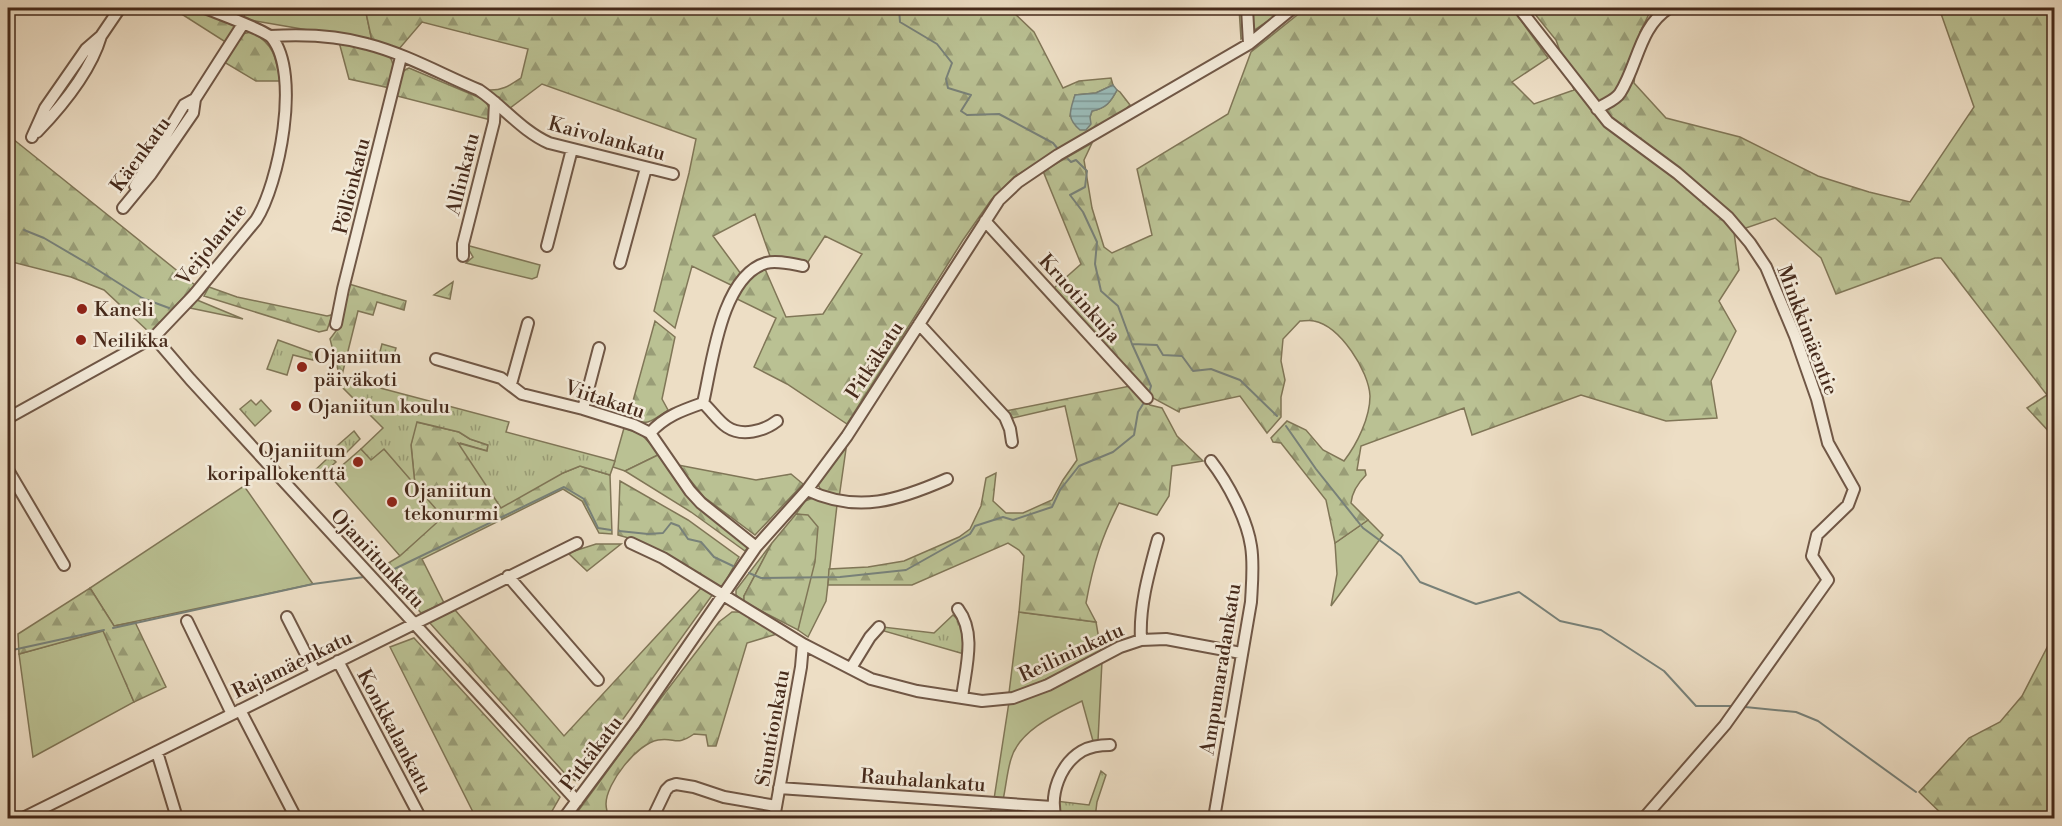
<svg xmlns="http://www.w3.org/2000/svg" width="2062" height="826" viewBox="0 0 2062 826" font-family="'Libre Bodoni',serif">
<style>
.grass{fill:#bac193;stroke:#807657;stroke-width:1.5}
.forest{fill:url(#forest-firs);stroke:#807657;stroke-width:1.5}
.park{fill:url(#park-tufts);stroke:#807657;stroke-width:1.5}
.water{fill:url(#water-rules);stroke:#788179;stroke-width:1.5}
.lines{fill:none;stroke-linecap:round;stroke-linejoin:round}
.stream{stroke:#788179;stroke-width:2}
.minor-casing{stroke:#705746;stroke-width:14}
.minor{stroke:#f3ead9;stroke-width:10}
.poi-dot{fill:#8f2418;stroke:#f3ead9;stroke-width:2}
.labels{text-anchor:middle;stroke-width:5;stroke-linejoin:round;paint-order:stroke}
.street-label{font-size:20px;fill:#462a1b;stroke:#f3ead9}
.poi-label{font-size:20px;fill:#462a1b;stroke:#f3ead9;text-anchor:start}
</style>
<defs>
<pattern id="forest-firs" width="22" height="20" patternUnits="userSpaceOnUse" patternTransform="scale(1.5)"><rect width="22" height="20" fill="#bac193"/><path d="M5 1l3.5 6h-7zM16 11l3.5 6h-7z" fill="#999d77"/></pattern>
<pattern id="park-tufts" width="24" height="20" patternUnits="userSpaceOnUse" patternTransform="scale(1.5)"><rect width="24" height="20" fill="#bac193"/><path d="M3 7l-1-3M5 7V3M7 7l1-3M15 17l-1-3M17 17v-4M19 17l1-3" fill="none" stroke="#999d77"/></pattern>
<pattern id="water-rules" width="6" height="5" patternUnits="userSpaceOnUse" patternTransform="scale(1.5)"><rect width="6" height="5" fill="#9abbb8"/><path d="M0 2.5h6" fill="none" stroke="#7f9895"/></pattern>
</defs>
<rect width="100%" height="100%" fill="#eddec5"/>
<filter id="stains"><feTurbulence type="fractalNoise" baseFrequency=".00333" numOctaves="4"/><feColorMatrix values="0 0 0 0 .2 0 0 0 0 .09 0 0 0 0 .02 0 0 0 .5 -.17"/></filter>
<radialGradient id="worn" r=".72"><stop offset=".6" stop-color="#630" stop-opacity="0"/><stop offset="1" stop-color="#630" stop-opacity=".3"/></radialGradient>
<!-- grass -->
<path class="grass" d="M245,8H365L372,41L244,19Z
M466,245L540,265L537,277L532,279L466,263L473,257Z
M197,300L243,319L190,308Z
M624,428L641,434L660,454L625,471L613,467Z
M361,449L371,459L384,449L444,517L400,556L330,476Z
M244,486L313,584L114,626L90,588Z
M813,498L837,505L826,601L808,637L798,630L801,612L808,516L796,514L805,501Z
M1368,520L1383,535L1331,606L1337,574L1335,543Z
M772,543L744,596V602L736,595V590Z
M1019,612L1096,622L1101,651C1070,666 1042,685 1009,693Z
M104,630L134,702L33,757L19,654Z
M1102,661L1098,741H1093L1082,701C1058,713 1019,730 1011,759C1007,772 1006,786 1003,800L994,799L1009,702Z
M992,806L1007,807L1005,818H989Z"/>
<!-- forest -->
<path class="forest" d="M172,8H194L233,23L235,32L227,43Z
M365,8H1009L1034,32L1063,88L1079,81L1111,78L1113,85L1096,93L1075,95L1070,116L1090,117L1092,111C1106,108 1111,102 1117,90L1120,92L1130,105L1119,115L1014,177L991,200L963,240L847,424L787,384L754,367L776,318L735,298L753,275L765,269L786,317L823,314L862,254L825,236L808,262L771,259L755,214L713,236L741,274L733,286L692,266L675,328L654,311L689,173L696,139L542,84L510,108L487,90C502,91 509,86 521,78L528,49L422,22L399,49L372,41Z
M1239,8H1287L1241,39Z
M1306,8H1512L1548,58L1512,82L1534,104L1574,90L1556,40L1530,8H1652L1640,32L1634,83L1666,118L1740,137L1818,176L1869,192L1910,202L1974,107L1939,8H2054V437L2027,408L2047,395L1941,258H1935L1836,294L1821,258L1775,218L1734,232L1739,270L1719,301L1736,331L1711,381L1717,418L1666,421L1581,395L1472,435L1464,408L1361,446L1357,470H1365L1366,475C1358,483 1352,492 1351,503L1368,520L1335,543L1326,500L1281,443L1273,442L1271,438L1287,421L1306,430L1323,450L1344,461C1357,444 1370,418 1370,396C1369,371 1340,326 1314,321C1310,320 1304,321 1300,321L1283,339L1281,361L1285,380L1281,397V417L1267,433L1240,396L1180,409L1179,412L1151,397L1054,288L1081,264L1043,171L1092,143L1084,160L1092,208L1104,247L1112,253L1152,235L1137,169L1228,114L1251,52Z
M251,32C274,43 276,58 280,81H256L224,62L242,34Z
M339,42L388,55C397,64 392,76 390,88L349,79Z
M409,68L485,100L491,112V120L397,96C399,86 398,71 409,68Z
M8,135L195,285L150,333L104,290L71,277L8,261V198L10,190L8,180Z
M453,282L450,299L434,295Z
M349,284L406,301L404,310L377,302L373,315L358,311L342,375L338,370L330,339L339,327Z
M209,287L237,297L327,316L331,315L334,310L327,330L319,332L204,296Z
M655,321L675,337L662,399L668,410C651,422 648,426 628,419Z
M1130,386L1150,405L1162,408L1177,436L1203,461L1172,466L1169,496L1157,515L1119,503C1101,538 1093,565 1086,603L1096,622L1019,612L1024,556L1019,550L1008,543L912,585H828L829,569L868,567L904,561L959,537L970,529L981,506L986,478L996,473L993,501L1006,513H1023L1052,500L1063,480L1077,460L1065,406L1013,418L1006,411Z
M416,422L459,432L470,439L488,445L487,451L460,443L563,473L580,466L610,475L612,534L599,533L582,501L563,489L422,559L444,603L421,613L382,567L400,556L443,517L415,485L411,444Z
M847,442L839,498C830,496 821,494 818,484Z
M660,454L686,495L748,547L745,551L691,512L625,471Z
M678,465L756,480L791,474L803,484L755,535L704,497Z
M620,481L688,520L739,557L720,591C688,570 656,544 618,535Z
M796,514L808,515L818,527L815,562L798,630L744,602V596L772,543Z
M596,544H621L587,571L568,553Z
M702,587L713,594L580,779L576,781L568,777L429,622L455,610L564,736Z
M90,588L114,626L135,622L166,687L134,702L103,631L19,654L18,634Z
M732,612H744L777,634L747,643L716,746H708L706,735L694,734C675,747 676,737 658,740C637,744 606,783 606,804C606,809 608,814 608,818H573L655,706L719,622Z
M2054,634V818H1946L1919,792L1969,738L2000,722L2022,696Z
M414,638L560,797L548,818H476L390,647Z"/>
<!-- park -->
<path class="park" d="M278,340L314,353L313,360L293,355L287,375L267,369Z
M382,344L396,348L392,363L378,359Z
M346,379L509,422L506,432L615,461L610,475L580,466L563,473L501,508L458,443L487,451L488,445L470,439L459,432L417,422L411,445L415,485L384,449L371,460L361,449L383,428L343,388Z
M251,400L256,405L261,400L271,411L255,426L240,409Z
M354,431L360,439L342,457L337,446Z
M330,456L336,462L316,480L311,474Z
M953,615C967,627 964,637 964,654L884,631L883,627L934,633Z
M1101,771L1106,775L1097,802L1095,818H1060L1056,801L1089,805Z"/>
<!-- water -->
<path class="water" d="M1113,85L1117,90C1110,103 1106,108 1092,111L1090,117L1091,124L1086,130H1080C1066,118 1070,111 1075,95L1096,93Z"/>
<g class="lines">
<!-- stream -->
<path class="stream" d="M899,8L900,22L937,44L952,63L946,79L948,88L971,95L961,111L967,115L999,114L1053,143L1058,149
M1068,159L1071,162L1076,160L1087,171L1085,187L1070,195L1083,212L1097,242L1095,264L1101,291L1118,306L1132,344L1157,345L1163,355L1182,356L1193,371L1211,369L1240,380L1277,416
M24,230L44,238L90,265L142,298L169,308
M1132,344L1151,386L1149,393
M1286,426L1316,469L1363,528L1401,556L1420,582L1476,604L1519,592L1560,621L1601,630L1664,671L1696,706H1731
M619,531L648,534L663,533L671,523L679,526L688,539L701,542L714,557L733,566
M386,573L564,487L584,499L598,528L611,530
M749,573L761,578L840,577L906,570L970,534L975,526L1003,517L1013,520L1052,507L1060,490L1079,466L1113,452L1134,435L1138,412L1145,401
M113,628L313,584L364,577
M8,651L104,630
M1745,707L1796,712L1818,721L1916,792"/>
<defs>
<path id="minor" d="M1247,8L1249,44
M1519,8L1608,122L1677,173L1728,217L1750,243L1766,267L1795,336L1817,399L1828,443L1854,489L1848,505L1817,535L1812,556L1828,580L1725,725L1644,818
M270,36C303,34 336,35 367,44C406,54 443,75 479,90C504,107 522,131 549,143L673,174
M1597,109C1604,104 1616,100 1620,93C1638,65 1639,27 1669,8
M37,132C62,106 91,70 101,36
M32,137L45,108L86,49L101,36L120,8
M135,186L184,105L195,99
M123,208L151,174L193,113L195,99L243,24
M985,221L1147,398
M547,246L572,149
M463,256V244L494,122L495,102
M620,263L646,168
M336,324L343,289L401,57
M919,324L1005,417L1010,429L1012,442
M154,337L190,379L577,801
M436,359L501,378L522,394L583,409L634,425L650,433L690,491L701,503L756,547
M511,384L528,323
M703,403C711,410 718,421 727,427C742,437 764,431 777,421
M583,409L599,348
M8,418L154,337L194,295L256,220C279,184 301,74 272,38C265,30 217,13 205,8
M650,433C665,416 683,410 703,403C712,365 721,276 766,263C777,260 792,264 803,266
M1211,461C1228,483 1247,519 1251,546C1254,564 1252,583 1251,602L1214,818
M8,470L64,565
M807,490C858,514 899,500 947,479
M631,543L663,558L803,644L871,679L917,691L982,701L1013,698L1048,685L1120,647L1141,640L1166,639L1241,653
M508,576L598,680
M958,609C977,634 965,670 962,698
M287,617L315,672
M187,621L232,714
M1141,640C1139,606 1149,572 1158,539
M338,661L420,817
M851,668L870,637L879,627
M240,710L296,818
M157,752L177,818
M779,788L1052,807
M654,815L666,790L670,786L676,784L694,787L724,797L776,806
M23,818L577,543
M564,818L635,723L756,547L807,490L847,436L999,200L1018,182L1058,155L1249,44L1293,8
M774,818L801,667L803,644
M1056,818C1049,795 1060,764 1082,751C1091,746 1101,745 1110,745"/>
</defs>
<!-- minor casing -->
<use href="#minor" class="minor-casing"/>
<!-- minor -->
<use href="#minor" class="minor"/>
</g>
<!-- markers -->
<g class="poi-dot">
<circle cx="82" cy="309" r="6"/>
<circle cx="81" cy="340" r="6"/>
<circle cx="302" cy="367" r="6"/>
<circle cx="296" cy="406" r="6"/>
<circle cx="358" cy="462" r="6"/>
<circle cx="392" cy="502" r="6"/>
</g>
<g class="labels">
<!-- street labels -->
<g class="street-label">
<text transform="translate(607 138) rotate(15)" y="7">Kaivolankatu</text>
<text transform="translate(140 154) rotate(-54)" y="7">Käenkatu</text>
<text transform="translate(462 174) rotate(-76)" y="7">Allinkatu</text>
<text transform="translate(351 186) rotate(-76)" y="7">Pöllönkatu</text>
<text transform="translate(211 244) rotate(-51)" y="7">Veijolantie</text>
<text transform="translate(1080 298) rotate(48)" y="7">Kruotinkuja</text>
<text transform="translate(1808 330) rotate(69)" y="7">Minkkimäentie</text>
<text transform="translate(874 360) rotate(-57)" y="7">Pitkäkatu</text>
<text transform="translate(605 399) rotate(18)" y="7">Viitakatu</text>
<text transform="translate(378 558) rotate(47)" y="7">Ojaniitunkatu</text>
<text transform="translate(1071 652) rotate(-25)" y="7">Reilininkatu</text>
<text transform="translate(292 664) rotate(-26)" y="7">Rajamäenkatu</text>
<text transform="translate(1220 669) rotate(-81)" y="7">Ampumaradankatu</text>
<text transform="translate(772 728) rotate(-80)" y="7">Siuntionkatu</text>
<text transform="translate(395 731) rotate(62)" y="7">Konkkalankatu</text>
<text transform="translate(591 753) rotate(-53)" y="7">Pitkäkatu</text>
<text transform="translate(923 780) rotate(4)" y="7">Rauhalankatu</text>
</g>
<!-- poi labels -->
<g class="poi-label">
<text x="94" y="316">Kaneli</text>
<text x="93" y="347">Neilikka</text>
<text x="314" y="363">Ojaniitun<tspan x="314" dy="23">päiväkoti</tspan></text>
<text x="308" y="413">Ojaniitun koulu</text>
<text x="346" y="457" text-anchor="end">Ojaniitun<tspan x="346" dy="23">koripallokenttä</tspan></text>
<text x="404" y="497">Ojaniitun<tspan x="404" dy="23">tekonurmi</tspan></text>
</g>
</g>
<!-- margin -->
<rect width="2062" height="826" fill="none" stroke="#eddec5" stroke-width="30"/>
<rect x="9" y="9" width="2044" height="808" fill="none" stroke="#462a1b" stroke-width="3"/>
<rect x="15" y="15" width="2032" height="796" fill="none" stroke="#462a1b" stroke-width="1.5"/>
<rect width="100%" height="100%" filter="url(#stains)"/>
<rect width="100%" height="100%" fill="url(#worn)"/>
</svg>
